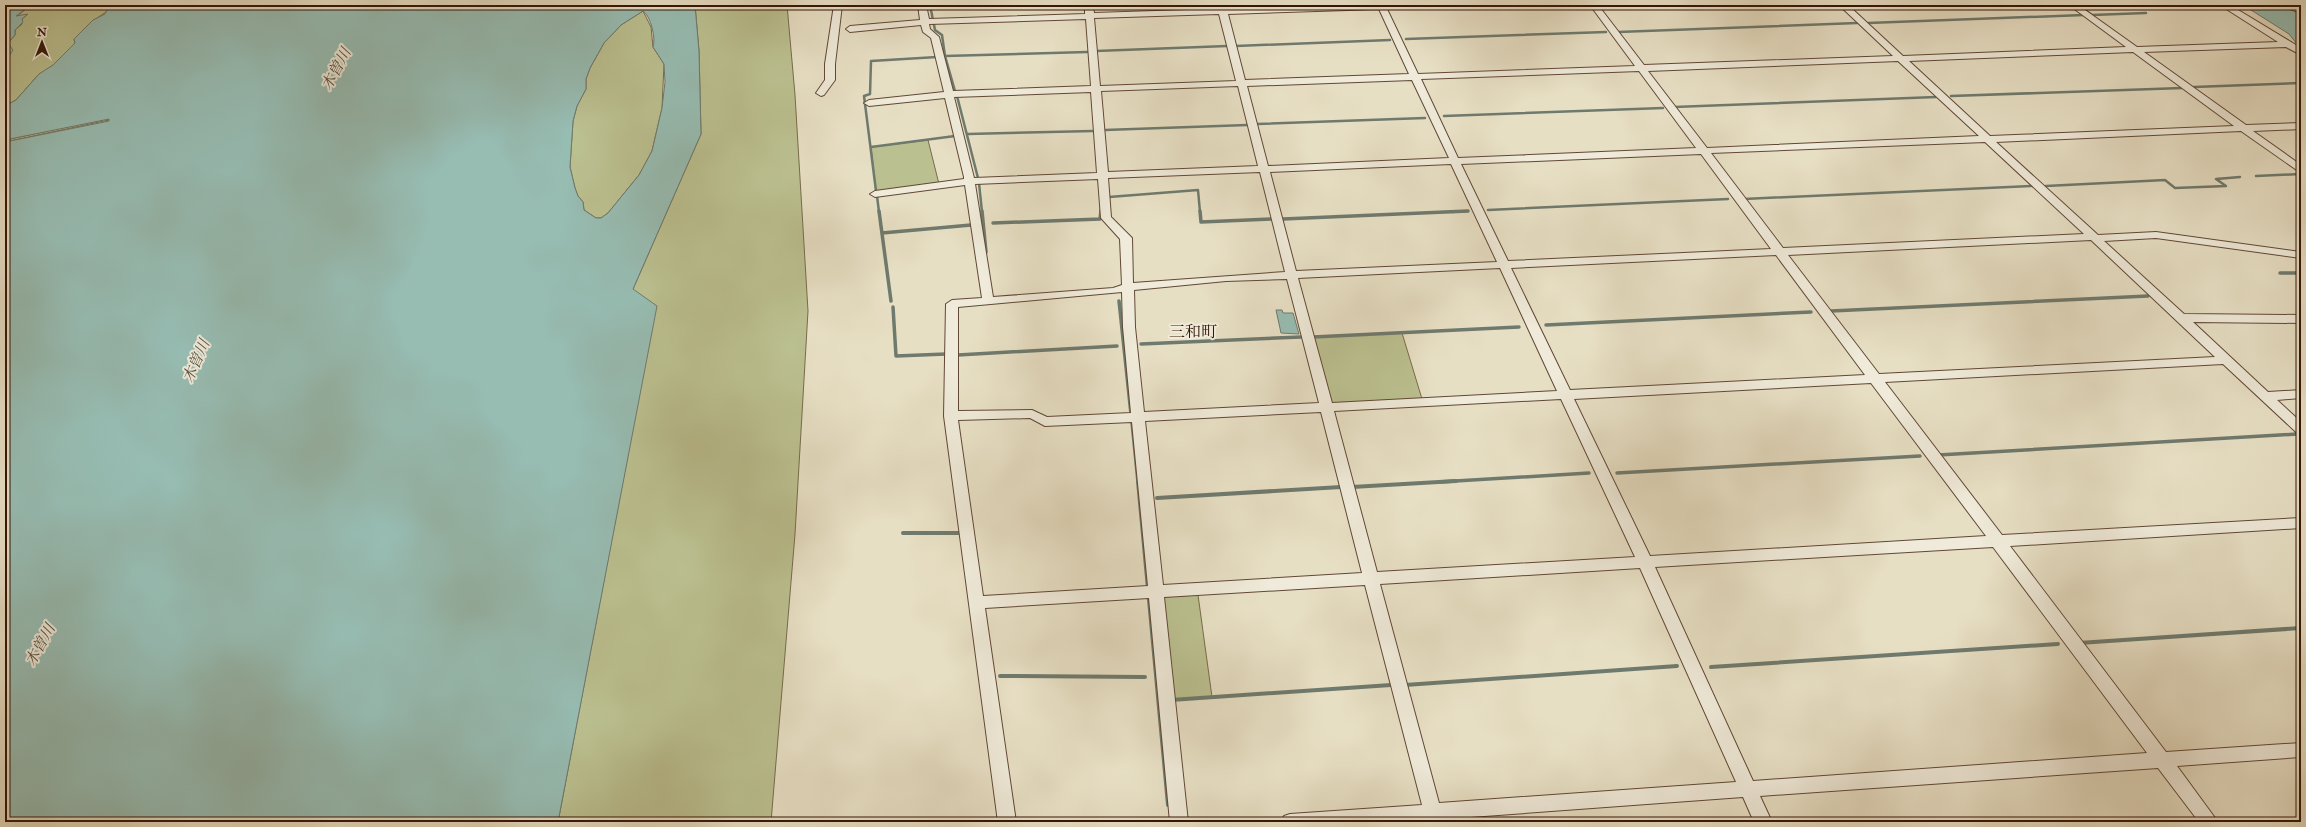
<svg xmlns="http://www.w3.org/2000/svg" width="2306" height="827" viewBox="0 0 2306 827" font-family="'IM FELL Double Pica','Noto Serif JP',serif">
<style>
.green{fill:#bbc090;stroke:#786a4c}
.water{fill:#97bdb3;stroke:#6f7a6e;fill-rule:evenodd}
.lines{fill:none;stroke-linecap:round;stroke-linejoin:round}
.stream-far2{stroke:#6f7a6e;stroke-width:2.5}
.stream-far1{stroke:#6f7a6e;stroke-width:3.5}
.stream{stroke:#6f7a6e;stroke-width:4}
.minor-casing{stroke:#614836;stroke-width:2}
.minor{fill:#efead9;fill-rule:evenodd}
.labels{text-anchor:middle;stroke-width:4;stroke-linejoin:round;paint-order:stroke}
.water-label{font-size:15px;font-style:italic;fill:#575043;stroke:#efead9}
.quarter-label{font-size:16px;fill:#341507;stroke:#efead9}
</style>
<rect width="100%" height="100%" fill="#e7dfc4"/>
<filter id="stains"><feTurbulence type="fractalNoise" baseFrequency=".005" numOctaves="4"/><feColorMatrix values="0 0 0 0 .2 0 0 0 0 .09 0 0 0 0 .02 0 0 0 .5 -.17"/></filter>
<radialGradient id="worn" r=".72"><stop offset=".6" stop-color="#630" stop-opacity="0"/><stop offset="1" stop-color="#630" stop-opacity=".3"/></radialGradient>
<!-- green -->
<path class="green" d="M31,5H116L90,23L74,39L75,43L48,70L39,74L16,100L5,106V62L10,46L8,43L15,35V30L22,24V19L27,15L16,17Z
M695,5H787L795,95L808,311L795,534L771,822H558L629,449L633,289L701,134L699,51Z
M643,11L651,27L653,47L664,64L662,108L652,151L639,175L608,213L601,218H596L584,210L583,202L578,196L575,188L570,167L573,121L577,106L586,89V79L590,68L604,43L621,25Z
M109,118V120L5,142V140Z
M928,140L939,184L876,191L871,147Z
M1402,333L1422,399L1330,403L1313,337Z
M1198,595L1212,697L1170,700L1162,597Z"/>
<!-- water -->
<path class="water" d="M5,5H31L16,16L28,14L22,19L23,22L15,30V35L8,43L13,50L5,62Z
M116,5H695L699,51L701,134L633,289L657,306L558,822H5V142L109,121V119L5,140V106L16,100L39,74L53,65L75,43L74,39L93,20L105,14L108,8ZM643,11C651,16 656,39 653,47L664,64L665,82L662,108L652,151L639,175L608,213L601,218H596L584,210L583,202L578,196L575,188L570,167L573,121L577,106L586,89V79L590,68L604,43L621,25Z
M2240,5H2284L2301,12V49L2289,34L2251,10Z
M1276,310H1282L1283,313H1293L1299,334L1281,333Z"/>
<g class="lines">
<!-- stream-far2 -->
<path class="stream-far2" d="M930,5L935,30L942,35L945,56L955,91
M2078,5L2092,15L2146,13
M1868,23L2084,15
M1618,32L1857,23
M1406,39L1606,32
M1236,46L1390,40
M1096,51L1227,46
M945,56L1087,52
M2194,87L2301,83
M957,96L978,178
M1951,96L2182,88
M1674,107L1936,97
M1444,116L1663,108
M1258,124L1425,118
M1105,130L1247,125
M968,134L1093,131
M871,147L955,136
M2256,176L2300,174
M979,183L982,212
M2046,186L2165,180L2175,188L2226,186L2216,179L2240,177
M876,191L864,96L870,94L871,61L937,57
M877,196L879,212
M1109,197L1198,190L1200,212
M1744,199L2031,186
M1488,210L1728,199
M1101,212V207
M1452,212L1468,211"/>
<!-- stream-far1 -->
<path class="stream-far1" d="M879,211L891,301
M982,211L986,252
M1200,211L1201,222L1271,219
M1283,219L1468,211
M993,223L1100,219L1101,211
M882,233L971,225
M2280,273H2301
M1119,301L1131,414
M893,307L896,356L946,354
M1831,311L2148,296
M1546,325L1811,312
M1313,337L1519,327
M1141,344L1301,337
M958,355L1117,346
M1132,422L1138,482
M1938,455L2297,434
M1617,473L1920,456
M1439,482L1589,473"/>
<!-- stream -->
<path class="stream" d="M1138,481L1168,805
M1352,487L1456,481
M1157,498L1341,487
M903,533H961
M2079,643L2301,628
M1711,667L2058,644
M1000,676L1145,677
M1405,685L1677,666
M1171,700L1391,685"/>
<defs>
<path id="minor" d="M834,5H842L835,64V80L824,95L821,96L816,93L825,80V64Z
M918,5H926L929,19L1085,14V5H1093L1094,13L1218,9L1217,5H1225L1226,9L1426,5L1422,8L1387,9L1418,74L1635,66L1590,5H1598L1644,65L1893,56L1839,5H1848L1903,56L2126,47L2069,5H2078L2137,47L2278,42L2220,5H2230L2301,48V55L2286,47L2144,52L2246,125L2301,123V129L2253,131L2301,165V173L2241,131L1996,142L2098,235L2156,232L2301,252V258L2156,238L2104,241L2184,314L2301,315V323L2193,322L2268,392L2301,390V398L2277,400L2301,422V434L2296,432L2223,364L1885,382L2002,535L2301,518V528L2010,546L2166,752L2301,743V757L2177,766L2218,822H2199L2158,768L1760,796L1772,822H1754L1743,797L1443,819L1444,822H1426V820L1281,822L1284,816L1290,814L1422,805L1365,585L1164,597L1188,822H1170L1149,598L985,608L1016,822H998L944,416L946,304L952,300L982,298L965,185L875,197L870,194L875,191L964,179V177L945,98L869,106L864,103L869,100L944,92L931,38L923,32L921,25L850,32L846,29L850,26L920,20ZM1379,9L1409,74L1245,80L1228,14ZM1219,14L1236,81L1100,86L1094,18ZM1086,19L1091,86L953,91L939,37L930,29L929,24ZM2133,52L2234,126L1990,136L1909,61ZM1898,61L1979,136L1707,148L1648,71ZM1639,71L1696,148L1458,158L1421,79ZM1412,80L1449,158L1268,166L1247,86ZM1238,86L1258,166L1108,172L1101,91ZM1091,92L1097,173L974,178L954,97ZM1985,142L2084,234L1783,248L1711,153ZM1701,154L1771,249L1508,261L1461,164ZM1451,164L1497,262L1296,271L1270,172ZM1260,172L1285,272L1133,283L1132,238L1111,217L1108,178ZM1098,179L1101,218L1120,239L1122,285L1113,288L993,297L975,184ZM2091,240L2215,357L1879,374L1788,255ZM1776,255L1865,375L1570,390L1511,268ZM1500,268L1557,391L1332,403L1298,278ZM1287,279L1319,403L1144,412L1135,327L1134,290L1226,281ZM1122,292L1123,327L1131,413L1047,417L1032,410L958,411V307ZM1871,383L1986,536L1650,556L1574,399ZM1561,399L1635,557L1377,572L1334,411ZM1321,412L1362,573L1163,585L1145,421ZM1030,418L1045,426L1132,422L1148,586L983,596L958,420ZM1993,547L2147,753L1753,781L1655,567ZM1640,568L1736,782L1439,803L1380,584Z
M2284,5L2301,7V13L2285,7Z"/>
</defs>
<!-- minor casing -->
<use href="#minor" class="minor-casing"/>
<!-- minor -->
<use href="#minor" class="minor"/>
</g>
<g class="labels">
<!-- water labels -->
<g class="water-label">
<text transform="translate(336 69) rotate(-62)" y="5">木曽川</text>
<text transform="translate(196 361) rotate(-66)" y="5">木曽川</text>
<text transform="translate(40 645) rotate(-61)" y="5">木曽川</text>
</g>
<!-- quarter labels -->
<g class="quarter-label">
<text x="1193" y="337">三和町</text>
</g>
</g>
<!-- margin -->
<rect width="2306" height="827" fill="none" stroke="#e7dfc4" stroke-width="20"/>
<rect x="6" y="6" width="2294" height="815" fill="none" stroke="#341507" stroke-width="2"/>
<rect x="10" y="10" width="2286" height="807" fill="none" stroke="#341507"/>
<!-- north arrow -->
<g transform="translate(42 42)" stroke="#efead9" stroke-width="3" paint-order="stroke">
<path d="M0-3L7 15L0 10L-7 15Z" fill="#341507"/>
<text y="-6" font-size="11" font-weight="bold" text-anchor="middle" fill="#341507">N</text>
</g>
<rect width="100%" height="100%" filter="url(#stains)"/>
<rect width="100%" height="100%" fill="url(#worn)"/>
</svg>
